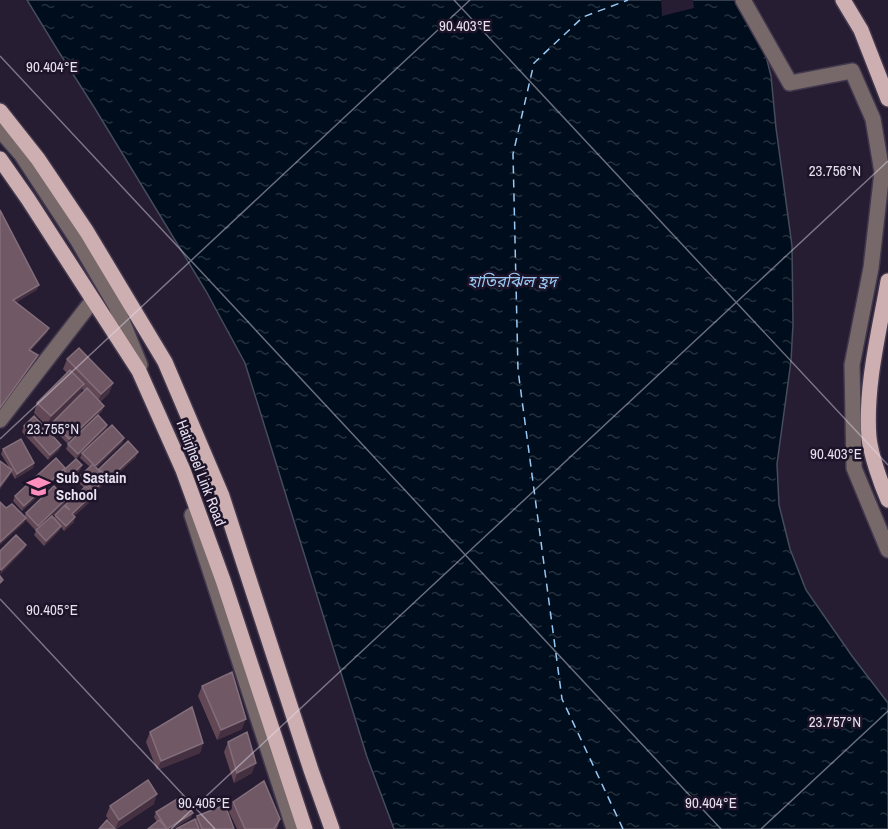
<svg xmlns="http://www.w3.org/2000/svg" width="888" height="829" viewBox="0 0 888 829" font-family="'Archivo Narrow','Noto Sans Bengali',sans-serif">
<style>
.water{fill:url(#water-ripples);stroke:#454c5b;stroke-width:1.5}
.pier{fill:#271d33}
.lines{fill:none;stroke-linecap:round;stroke-linejoin:round}
.ferry{stroke:#98c9f4;stroke-width:1.5;stroke-dasharray:8 6;stroke-linecap:butt}
.minor-casing{stroke:#42384d;stroke-width:18}
.major-casing{stroke:#42384d;stroke-width:18}
.minor{stroke:#77696a;stroke-width:15}
.major{stroke:#ceafb1;stroke-width:15}
.wall{fill:#624855}
.shaded-wall{fill:#443040}
.building{fill:#705965;stroke:#836e7b;stroke-width:1.5}
.ticks{fill:none;stroke:#e6e0ef;stroke-width:1.5;stroke-opacity:0.45}
.labels{text-anchor:middle;stroke-width:5;stroke-linejoin:round;paint-order:stroke}
.street-label{font-size:15px;fill:#e6e0ef;stroke:#1e1429}
.poi-label{font-size:15px;font-weight:bold;fill:#e6e0ef;stroke:#1e1429;text-anchor:start}
.water-label{font-size:16px;font-style:italic;fill:#98c9f4;stroke:#1e1429}
.ticks-label{font-size:15px;text-anchor:middle;fill:#e6e0ef;stroke:#1e1429;stroke-width:5;stroke-linejoin:round;paint-order:stroke}
</style>
<defs>
<pattern id="water-ripples" width="26" height="14" patternUnits="userSpaceOnUse" patternTransform="scale(1.5)"><rect width="26" height="14" fill="#000d1c"/><path d="M2 4q2-2 4 0t4 0M15 11q2-2 4 0t4 0" fill="none" stroke="#25303d"/></pattern>
</defs>
<rect width="100%" height="100%" fill="#271d33"/>
<!-- water -->
<path class="water" d="M27,0H749L755,13L771,76L776,128L792,246L793,324L791,361L777,464L779,505L790,549L806,590L852,656L888,703V829H394L367,757L245,363L206,291L94,107L57,49Z"/>
<!-- pier -->
<path class="pier" d="M661,0H693L694,8L662,16Z"/>
<g class="lines">
<!-- ferry -->
<path class="ferry" d="M623,829L562,699L518,370L513,154L534,63L583,17L628,0"/>
<defs>
<path id="minor" d="M743,0L790,83L852,71L873,119L882,172L871,268L852,365L854,468L888,550
M0,130L21,154L78,241L116,306L140,365
M0,420L93,300
M192,515L294,829"/>
<path id="major" d="M843,0L861,30L888,99
M0,111L38,159L87,232L165,362L222,496L311,770L332,829
M0,159L28,199L139,371L183,470L223,580L305,829
M888,281C879,333 865,386 869,438C871,455 881,484 888,500"/>
</defs>
<!-- minor casing -->
<use href="#minor" class="minor-casing"/>
<!-- major casing -->
<use href="#major" class="major-casing"/>
<!-- minor -->
<use href="#minor" class="minor"/>
<!-- major -->
<use href="#major" class="major"/>
</g>
<!-- wall -->
<path class="wall" d="M67,359L113,383L109,393L100,402L104,406L102,411L98,415L107,425L106,430L124,438L122,443L96,468L98,470L99,469L136,457L107,484L105,482L93,494L92,500L74,516V522L64,531L61,527L59,531L44,546L34,535L36,531L25,519L24,523L6,508L24,517L26,513L66,499L64,504L51,517L54,519L55,515L65,505L84,488L78,482L80,476L90,467L80,458L82,453L76,459L82,465L80,470L68,481L62,475V474L22,511L13,501L15,496L65,468L76,459L66,449L68,444L93,419L68,444L51,427L53,422L85,391L82,389L80,394L47,426L34,413L37,403L67,373L63,369Z
M24,426L61,445L59,450L48,460L22,432Z
M3,449L34,463L33,468L15,479L11,472L10,475L0,489V461L9,467L1,454Z
M202,686L242,729L217,740L198,696Z
M150,732L203,743L200,753L157,770L146,742Z
M228,742L252,773L234,783L224,752Z
M233,802L280,819L277,829H237L229,812Z
M154,804L116,829H99L113,826L106,816L110,806Z
M156,812L191,818L173,829H148L157,822L154,817Z
M197,816L234,829H176L195,821Z"/>
<!-- shaded-wall -->
<path class="shaded-wall" d="M39,285L37,290L12,305L13,300Z
M49,328L47,333L27,355L29,350Z
M38,355L36,360L0,410V408Z
M113,383L109,393L97,404L101,394Z
M84,384L80,394L47,426L51,416Z
M104,406L102,411L68,444L69,439Z
M107,425L106,430L76,459L78,454Z
M124,438L122,443L93,471L95,466Z
M61,445L59,450L48,460L50,455Z
M138,452L136,457L107,484L109,479Z
M34,463L33,468L15,479L17,474Z
M82,465L80,470L68,481L70,476Z
M12,470L10,475L0,489V486Z
M64,470L62,474L22,511L24,506Z
M106,479L104,484L91,496L93,491Z
M93,494L92,500L71,519L72,514Z
M66,499L64,504L36,531L38,526Z
M75,517L74,522L64,531L66,526Z
M26,518L24,523L0,545V542Z
M61,526L59,531L44,546L46,541Z
M26,545L24,550L0,575L1,570Z
M246,719L242,729L217,740L221,730Z
M203,743L200,753L157,770L161,761Z
M256,763L252,773L234,783L237,773Z
M157,794L154,804L115,829L119,820Z
M193,813L191,818L173,829H167Z"/>
<!-- building -->
<path class="building" d="M0,210L39,285L13,300L49,328L29,350L38,355L0,408Z
M79,348L113,383L101,394L67,359Z
M70,370L84,384L51,416L37,403Z
M87,388L104,406L69,439L53,422Z
M98,415L107,425L78,454L68,444Z
M34,416L61,445L50,455L24,426Z
M112,425L124,438L95,466L82,453Z
M21,439L34,463L17,474L3,449Z
M128,441L138,452L109,479L99,469Z
M56,458L65,468L24,506L15,496Z
M76,459L82,465L70,476L64,470Z
M0,461L12,470L0,486Z
M93,464L106,479L93,491L80,476Z
M54,486L66,499L38,526L26,513Z
M86,486L93,494L72,514L75,517L66,526L55,515L64,506L70,510L65,505Z
M0,502L6,508L12,504L26,518L0,542Z
M52,516L61,526L46,541L36,530Z
M16,535L26,545L1,570L0,569V551Z
M0,576L3,580L0,583Z
M232,672L246,719L221,730L202,686Z
M192,707L203,743L161,761L150,732Z
M247,732L256,763L237,773L228,742Z
M148,780L157,794L119,820L110,806Z
M264,781L280,819L274,829H245L233,802Z
M182,796L193,813L167,829L156,812Z
M225,805L234,829H202L197,816Z
M195,819L199,829H176Z
M107,820L115,829H99Z
M159,820L167,829H148Z"/>
<!-- ticks -->
<path class="ticks" d="M454,0L888,465M0,56L721,829M0,439L470,0M0,599L215,829M171,829L888,161M761,829L888,711"/>
<!-- icons -->
<defs>
<symbol id="school-bare" viewBox="-9 -9 18 18"><path d="M0-5L7-2L0 1L-7-2ZM-4 1L0 2.5L4 1V4Q0 6-4 4Z" fill="#fe8ebc" stroke="#1e1429" stroke-width="2.5" paint-order="stroke"/></symbol>
</defs>
<g fill-rule="evenodd">
<use href="#school-bare" x="22" y="470" width="33" height="33"/>
</g>
<g class="labels">
<!-- street labels -->
<g class="street-label">
<text transform="translate(201 473) rotate(69)" y="5">Hatirjheel Link Road</text>
</g>
<!-- poi labels -->
<g class="poi-label">
<text x="56" y="483">Sub Sastain<tspan x="56" dy="17">School</tspan></text>
</g>
<!-- water labels -->
<g class="water-label">
<text x="512" y="287">হাতিরঝিল হ্রদ</text>
</g>
</g>
<g class="ticks-label">
<text x="465" y="31">90.403°E</text>
<text x="52" y="72">90.404°E</text>
<text x="835" y="176">23.756°N</text>
<text x="53" y="434">23.755°N</text>
<text x="836" y="459">90.403°E</text>
<text x="52" y="615">90.405°E</text>
<text x="835" y="727">23.757°N</text>
<text x="204" y="808">90.405°E</text>
<text x="711" y="808">90.404°E</text>
</g>
</svg>
